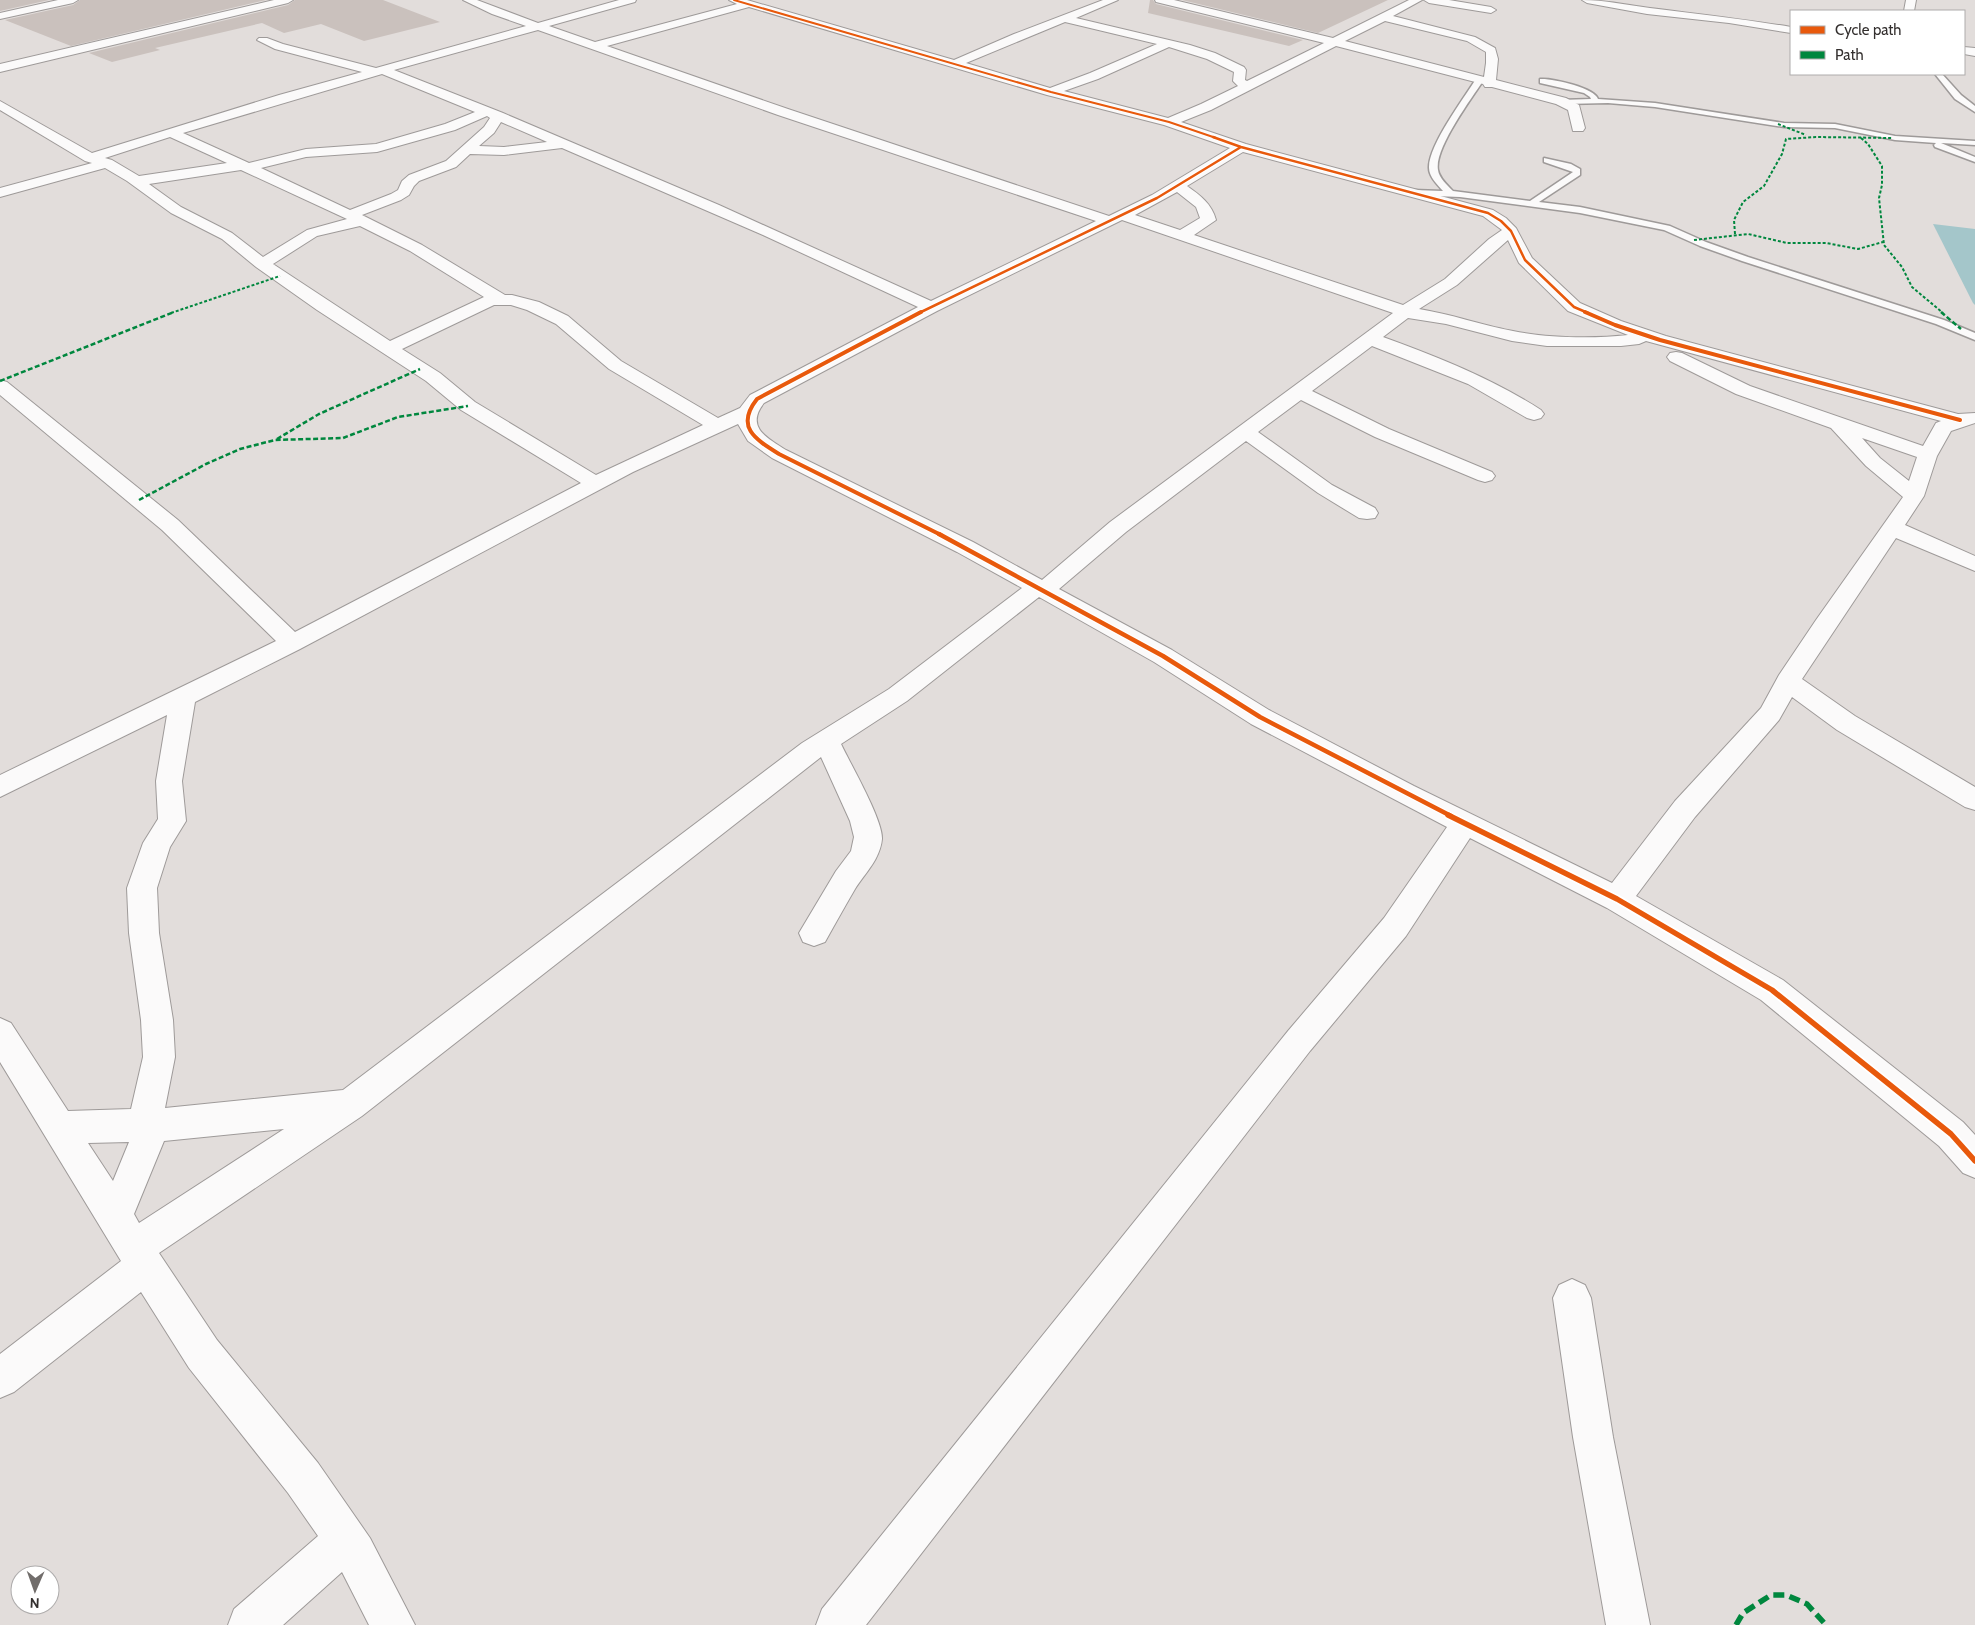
<svg xmlns="http://www.w3.org/2000/svg" width="1975" height="1625" viewBox="0 0 1975 1625" font-family="Cabin,sans-serif">
<style>
.water{fill:#a4c6ca}
.building{fill:#cac1bd}
.lines{fill:none;stroke-linecap:round;stroke-linejoin:round}
.lane-casing{stroke:#9e9a99;stroke-width:3}
.street-casing{stroke:#9e9a99;stroke-width:2}
.lane{fill:#fbfafa;fill-rule:evenodd}
.street{fill:#fbfafa;fill-rule:evenodd}
.quiet-far2{stroke:#00873e;stroke-width:2;stroke-dasharray:3 2;stroke-linecap:butt}
.quiet-far1{stroke:#00873e;stroke-width:2.5;stroke-dasharray:5 2.5;stroke-linecap:butt}
.quiet{stroke:#00873e;stroke-width:5.5;stroke-dasharray:11 5.5;stroke-linecap:butt}
.cycleway-far4-casing{stroke:#fff;stroke-width:3}
.cycleway-far3-casing{stroke:#fff;stroke-width:4.5}
.cycleway-far2-casing{stroke:#fff;stroke-width:6}
.cycleway-far1-casing{stroke:#fff;stroke-width:7}
.cycleway-casing{stroke:#fff;stroke-width:9}
.cycleway-far4{stroke:#e8590c;stroke-width:2}
.cycleway-far3{stroke:#e8590c;stroke-width:2.5}
.cycleway-far2{stroke:#e8590c;stroke-width:4}
.cycleway-far1{stroke:#e8590c;stroke-width:4.5}
.cycleway{stroke:#e8590c;stroke-width:5.5}
</style>
<rect width="100%" height="100%" fill="#e2dddb"/>
<!-- water -->
<path class="water" d="M1933,224L1975,229V305L1973,303Z"/>
<!-- building -->
<path class="building" d="M0,0H49L0,11Z
M80,0H266L71,46L5,20L73,5Z
M295,0H383L440,22L364,41L321,24L284,33L262,23L155,48L160,50L112,62L89,53L288,5Z
M1150,0H1153L1156,4L1303,40L1289,46L1148,13Z
M1182,0H1388L1318,33Z"/>
<g class="lines">
<defs>
<path id="lane" d="M1935,74H1942L1961,95L1975,106V112L1955,99Z
M1476,79L1483,81C1471,99 1434,149 1438,170C1439,178 1447,185 1453,191L1530,201L1573,172L1544,162V158L1571,164L1580,169V175L1539,202L1580,207L1670,226L1706,242L1748,257L1944,320L1975,333V340L1936,324L1742,261L1700,246L1664,230L1580,213L1460,197L1410,195L1409,193L1413,190L1443,191C1438,185 1429,177 1429,168C1428,146 1464,98 1476,79Z
M1540,79C1552,78 1595,88 1598,99L1655,103L1784,123L1835,124L1895,136L1975,141V145L1941,143L1975,157V162L1935,147L1934,145L1936,143L1895,140L1835,128L1784,127L1655,107L1608,103L1564,104L1560,102L1561,100L1591,99L1590,97L1584,93L1540,83Z"/>
<path id="street" d="M58,0H78L73,3L0,19V13Z
M274,0H293L288,3L0,72V64Z
M463,0H477L538,23L619,0H636L635,2L549,26L595,42L737,4L729,0H747L954,60L1014,34L1103,0H1118L1076,18L1190,45L1215,53L1244,67L1246,70L1245,80L1247,81L1324,43L1156,2L1155,0H1174L1333,38L1409,0H1422L1393,16L1475,37L1495,48L1498,59L1496,80L1566,98L1579,105L1585,128L1583,131H1573L1568,110L1556,104L1492,87H1485L1483,84L1336,46L1211,110L1181,122L1246,144L1493,210L1506,218L1516,228L1532,258L1580,303L1621,321L1666,336L1958,414L1975,413V423L1951,431L1937,456L1924,496L1905,525L1975,556V571L1896,538L1802,679L1855,716L1975,787V810L1965,807L1837,730L1792,697L1779,720L1695,817L1636,896L1783,980L1963,1122L1975,1135V1178L1963,1173L1939,1146L1761,1000L1607,908L1470,838L1406,936L1310,1051L866,1625H816L822,1609L1288,1031L1384,918L1447,827L1251,724L1154,662L1039,597L907,701L841,744C850,763 883,820 882,839C880,859 866,872 855,889C845,906 835,924 825,942L814,946L803,942L799,933L836,871L851,851L854,837L850,821L821,757L362,1116L159,1253L217,1340L318,1463L370,1538L415,1625H369L342,1572L283,1625H228L234,1609L318,1536L288,1493L189,1368L141,1292L14,1392L0,1398V1354L121,1261L0,1062V1018L11,1023L68,1111L131,1109L143,1057L141,1020L129,933L127,888L143,843L158,819L156,781L167,715L0,797V775L276,641L162,530L0,395V380L7,382L178,520L295,632L581,483L461,410L426,381L317,310L256,267L222,239L171,213L127,181L105,168L0,197V188L92,163L85,161L0,110V101L92,153L279,95L362,72L275,49L257,40L259,38H267L283,44L376,68L526,26L492,14ZM749,7L1047,95L1164,125L1230,148L1152,195L1109,216L788,109L607,46ZM1385,21L1467,41L1486,52V63L1484,77L1345,41ZM1065,22L1157,44L1090,73L1050,88L966,63ZM538,30L778,115L1096,221L931,301L719,205L503,113L394,70ZM1169,47L1207,59L1234,72L1233,81L1238,86L1201,104L1168,118L1064,91L1098,79ZM382,74L475,112L445,124L376,144L306,149L249,163L183,133ZM487,116L490,118L484,127L446,161L409,175L402,181L398,190L391,194L350,210L261,168L306,157L377,152L455,130ZM501,122L545,141L547,142L504,147L479,146L494,133ZM170,137L227,163L139,176L112,160L105,158ZM562,148L763,235L918,307L750,395L740,408L718,418L621,361L568,316L539,302L512,295H505L422,245L362,215L401,200L409,195L414,186L419,181L456,167L470,154L504,155ZM1243,152L1483,216L1502,230L1489,239L1445,279L1403,305L1194,235L1216,220C1212,204 1200,195 1187,186ZM241,170L347,219L307,230L263,257L232,233L181,207L149,184ZM1177,192L1196,207L1200,218L1180,230L1135,215ZM1122,220L1393,313L1110,522L1042,580L973,542L786,450C767,438 745,427 764,403L937,311ZM360,226L410,251L484,297L390,341L273,264L317,236ZM1508,240L1519,263L1568,311L1628,335C1593,339 1546,338 1513,331C1481,325 1451,314 1419,309L1457,285ZM494,305H511L527,310L556,324L609,369L703,425L596,475L475,402L440,373L402,349ZM1408,318L1446,324L1512,341L1547,346H1621L1639,344L1646,341L1941,421L1936,423L1923,446L1750,386L1682,353L1676,352L1670,353L1667,357L1670,361L1736,394L1831,428L1866,466L1903,497L1816,620L1779,675L1761,708L1675,801L1612,883L1414,786L1269,710L1172,650L1059,589L1126,532L1246,441L1318,493L1359,518L1367,519L1375,518L1378,513L1375,508L1332,485L1258,432L1301,400L1375,437L1478,480L1485,482L1492,480L1495,476L1492,472L1389,429L1312,391L1372,346L1468,384L1527,418L1534,420L1541,418L1544,414L1541,410C1491,378 1438,357 1383,337ZM738,424L748,441L772,458L957,552L1022,588L889,689L802,743L343,1090L165,1108L175,1057L173,1020L159,933L157,888L170,847L186,821L182,781L195,702L300,649L633,472ZM1862,438L1917,457L1909,481L1880,458ZM284,1129L139,1223L134,1214L164,1141ZM129,1142L113,1181L88,1143Z
M1424,0H1449L1491,7L1496,10L1491,13L1429,3Z
M1582,0C1605,0 1627,5 1650,8C1697,14 1744,19 1791,27V33L1729,23L1647,14L1587,3Z
M1906,0H1916L1914,11H1904Z
M1964,47L1975,48V56L1964,54Z
M1572,1279L1585,1285L1591,1298L1613,1437L1650,1625H1606L1573,1437L1553,1298L1559,1285Z"/>
</defs>
<!-- lane casing -->
<use href="#lane" class="lane-casing"/>
<!-- street casing -->
<use href="#street" class="street-casing"/>
<!-- lane -->
<use href="#lane" class="lane"/>
<!-- street -->
<use href="#street" class="street"/>
<!-- quiet-far2 -->
<path class="quiet-far2" d="M1778,124L1806,135
M1861,138L1868,144L1882,166V185L1879,198L1884,245L1902,267L1912,287L1943,313
M1735,234L1734,220L1743,202L1764,186L1782,154L1786,139L1816,137L1892,138
M1694,240L1748,234L1787,243H1826L1858,249L1883,242
M171,313L280,276"/>
<!-- quiet-far1 -->
<path class="quiet-far1" d="M1941,312L1961,329
M0,381L174,312
M277,439L319,414L420,369
M139,500L206,464L240,449L275,440L343,438L398,417L468,406"/>
<!-- quiet -->
<path class="quiet" d="M1736,1625L1743,1613L1771,1595H1786L1807,1604L1826,1625"/>
<defs>
<path id="cycleway-far4" d="M734,0L1051,92L1169,122L1216,138"/>
<path id="cycleway-far3" d="M1213,137L1241,147L1488,213L1501,221L1511,231L1525,260L1574,307L1588,313
M919,313L1157,198L1241,147"/>
<path id="cycleway-far2" d="M921,312L757,399C735,427 755,439 779,454L941,535
M1585,312L1615,325L1660,340L1960,420"/>
<path id="cycleway-far1" d="M939,534L1163,656L1260,717L1451,816"/>
<path id="cycleway" d="M1448,815L1617,899L1772,990L1951,1134L1975,1161"/>
</defs>
<!-- cycleway-far4 casing -->
<use href="#cycleway-far4" class="cycleway-far4-casing"/>
<!-- cycleway-far3 casing -->
<use href="#cycleway-far3" class="cycleway-far3-casing"/>
<!-- cycleway-far2 casing -->
<use href="#cycleway-far2" class="cycleway-far2-casing"/>
<!-- cycleway-far1 casing -->
<use href="#cycleway-far1" class="cycleway-far1-casing"/>
<!-- cycleway casing -->
<use href="#cycleway" class="cycleway-casing"/>
<!-- cycleway-far4 -->
<use href="#cycleway-far4" class="cycleway-far4"/>
<!-- cycleway-far3 -->
<use href="#cycleway-far3" class="cycleway-far3"/>
<!-- cycleway-far2 -->
<use href="#cycleway-far2" class="cycleway-far2"/>
<!-- cycleway-far1 -->
<use href="#cycleway-far1" class="cycleway-far1"/>
<!-- cycleway -->
<use href="#cycleway" class="cycleway"/>
</g>
<!-- legend -->
<rect x="1790" y="10" width="175" height="65" fill="#ffffff" stroke="#aeacac"/>
<rect x="1800" y="26" width="25" height="8" fill="#e8590c" stroke="#aeacac"/>
<text x="1835" y="35" font-size="15" fill="#34302f">Cycle path</text>
<rect x="1800" y="51" width="25" height="8" fill="#00873e" stroke="#aeacac"/>
<text x="1835" y="60" font-size="15" fill="#34302f">Path</text>
<!-- north arrow -->
<g transform="translate(35 1590) rotate(182)"><circle r="24" fill="#ffffff" stroke="#aeacac"/>
<path d="M0-4L9 19L0 12L-9 19Z" fill="#716d6b"/>
<text y="-8" font-size="14" font-weight="bold" text-anchor="middle" fill="#34302f">N</text>
</g>
</svg>
